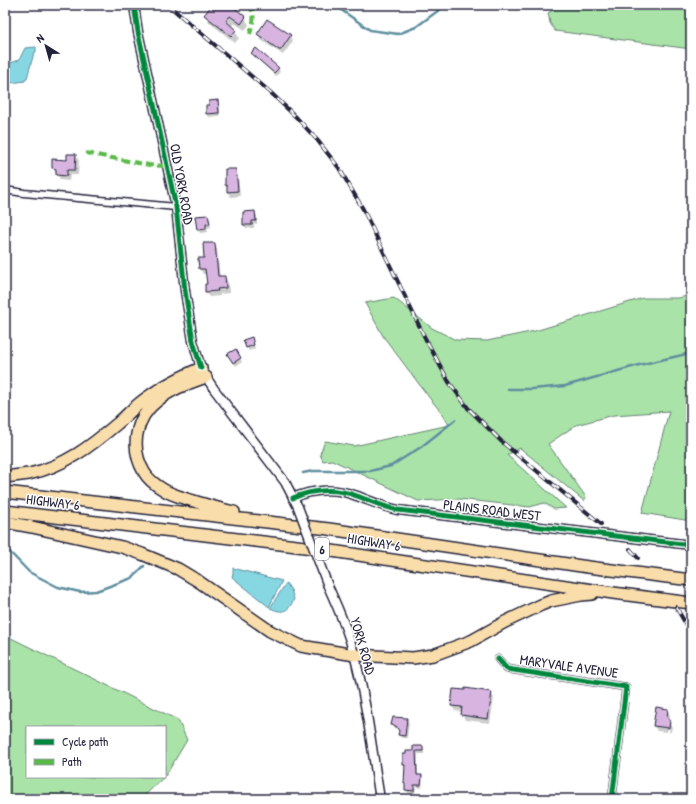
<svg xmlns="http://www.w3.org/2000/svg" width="696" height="804" viewBox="0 0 696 804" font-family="'Patrick Hand',sans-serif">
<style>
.green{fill:#a9e3a8;stroke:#668272}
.water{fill:#87d7e2;stroke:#5f8f9f}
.shadow{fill:#0003}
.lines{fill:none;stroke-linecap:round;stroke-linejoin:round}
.stream{stroke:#5f8f9f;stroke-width:2.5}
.building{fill:#d7b5e0;stroke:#22223b}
.street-casing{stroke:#22223b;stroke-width:9}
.secondary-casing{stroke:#22223b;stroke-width:11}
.highway-casing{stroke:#22223b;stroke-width:14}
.street{stroke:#fff;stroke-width:6}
.secondary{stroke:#fff;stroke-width:8}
.highway{stroke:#f9ddab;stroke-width:11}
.rail-casing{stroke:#22223b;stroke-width:4}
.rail{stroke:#fff;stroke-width:2.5;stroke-dasharray:8;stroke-linecap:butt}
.secondary-bridge-casing{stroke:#22223b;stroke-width:11;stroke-linecap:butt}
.secondary-bridge{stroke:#fff;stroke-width:8}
.quiet{stroke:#58b947;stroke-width:4;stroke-dasharray:8 4;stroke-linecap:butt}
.cycleway-casing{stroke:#fff;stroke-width:8}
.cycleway{stroke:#00873e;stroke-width:5}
.labels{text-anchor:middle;stroke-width:3;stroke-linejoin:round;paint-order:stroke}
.shield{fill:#fff;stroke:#646476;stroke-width:1}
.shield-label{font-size:13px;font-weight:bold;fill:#22223b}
.street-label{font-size:14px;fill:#22223b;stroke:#fff}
</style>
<rect width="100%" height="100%" fill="#fff"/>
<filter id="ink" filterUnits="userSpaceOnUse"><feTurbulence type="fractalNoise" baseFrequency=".025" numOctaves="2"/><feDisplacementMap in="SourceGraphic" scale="8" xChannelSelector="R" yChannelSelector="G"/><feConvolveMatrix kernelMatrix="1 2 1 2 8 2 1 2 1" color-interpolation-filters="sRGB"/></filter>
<g filter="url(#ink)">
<!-- green -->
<path class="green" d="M562,5H691V49L555,31L550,23L548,13Z
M691,295V521L642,513L669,411L614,415L576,425L548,444L586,497L584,501L520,448L507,455L566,508L554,509L544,503L530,507L459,499L418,501L332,460L323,461L320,454L325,441L354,446L449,425L442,413L431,400L383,336L365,303L394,298L432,328L456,340L487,341L535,331L643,298H679Z
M5,635L178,720L187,740L166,775L165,776V727H27V777H164L141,799H5Z"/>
<!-- water -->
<path class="water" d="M36,47V52L34,53L27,78L25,79V81L11,83L5,82V65L19,60L25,48Z
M233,568L282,581L269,607L232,577L233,573Z
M286,583L291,590L294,599C288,612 284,614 270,608Z"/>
<!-- shadow -->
<path class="shadow" d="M213,5H229L245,18L249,25L245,30L234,23L231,27L235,31L239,38L235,43L209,22L205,15Z
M258,35L290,36L293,41L283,55L261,40Z
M253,54L278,68L280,72L276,76L255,57Z
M218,101L220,104V116L209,117L207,113L210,106Z
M76,155L79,161L78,175H70L69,181L60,180L57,173H56L53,168V160L68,161Z
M235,170L238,175L240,196L231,197L228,192Z
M255,212L257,216V224H254V228H246L244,225Z
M208,216L210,219L211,227L207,228L208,232L200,233L198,230Z
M214,244L217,249L220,277H225L228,282L229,293L220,294V296L209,297L206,292L208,285L206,274H203L200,269L199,259H205Z
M253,341L255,349L249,351L247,348Z
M235,350L242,362L236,366L229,354Z
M491,693L494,698L490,723L465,720L462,714L463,712L455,711L452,706Z
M667,710L670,715V720L669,719L667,732L657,731L654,726Z
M407,719L409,723L407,738H401L399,734V729L394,728L393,725Z
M670,724L672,727L671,732H669Z
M422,747L424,750V754H418V776H421L423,779L422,788L416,787L415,794L408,793L406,790V767L404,764L414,752Z"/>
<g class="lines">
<!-- stream -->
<path class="stream" d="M329,5L337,7L370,30L398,34L416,27L439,10L444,5
M508,389H532L565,386L639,365L691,353
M303,473L313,471H370L391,466L421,447L455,420
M5,547L29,572L58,587L80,592L96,591L132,578L144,566"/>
</g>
<!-- building -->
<path class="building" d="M212,5H231L246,17L241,24L230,16L226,21L236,30L231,36L204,15Z
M267,19L291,35L281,50H279L257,34Z
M256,48L279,68L274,73L251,53Z
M218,100L219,113L206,114V105H209V101Z
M67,154H76L75,170H67V176L56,175V169L52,168V159L67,160Z
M225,169H236L238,191L227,192V186L225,185Z
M255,211L256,221H252V225H243V212Z
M208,215L210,224H206V229L197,230L195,216Z
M203,243H215L218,276H225L226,288L217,289L218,291L205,292V284H207L205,269H199L198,258H204Z
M252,337L254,345L246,348L243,340Z
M236,349L241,358L233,363L227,354Z
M465,688L492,692L488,719L461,715L462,707L451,706L453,689L465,690Z
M656,707L668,709L667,717L670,721L669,728L653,726Z
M393,717L407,718L405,736L398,735L399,731L396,726L391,725Z
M413,746H423V751H416L417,775H422L421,785H414V791L405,790V784L404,783L405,765H403V754H406V751H413Z"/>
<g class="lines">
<defs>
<path id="street" d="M5,190L24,193L176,207
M498,659L507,669L626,687L612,799"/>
<path id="secondary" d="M134,5L138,32L153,100L176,207L185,291L193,341L201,368L206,377L214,389L285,482L298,507
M293,498C313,489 336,488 357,496C371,501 383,507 398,510L691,545
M328,586C338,608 348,631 354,654C367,702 372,751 380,799"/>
<path id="highway" d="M206,377C189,383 171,389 157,401C135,418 130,448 144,472C148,479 157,486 164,490C172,495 181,497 190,500C204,504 219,509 234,512
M5,477C13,476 21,475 29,474C65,466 91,446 118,423C128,414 137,404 148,397C164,385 183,376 201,368
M5,492L329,529L588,567L691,580
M5,511L305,547L613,593L691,603
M5,522L32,527L122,547L142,554L178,569L198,581L270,631L301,646L355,655L413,658L433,655L471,641L505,622L541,605L551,601L581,595L592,594"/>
</defs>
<!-- street casing -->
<use href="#street" class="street-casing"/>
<!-- secondary casing -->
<use href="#secondary" class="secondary-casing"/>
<!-- highway casing -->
<use href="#highway" class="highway-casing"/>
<!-- street -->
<use href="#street" class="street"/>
<!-- secondary -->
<use href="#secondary" class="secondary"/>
<!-- highway -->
<use href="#highway" class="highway"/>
<defs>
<path id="rail" d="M168,5L270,92L297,118L318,141L339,168L363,209L425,338L449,382L468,408L502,442L601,524
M630,549L638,558
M676,607L691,633"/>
</defs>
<!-- rail casing -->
<use href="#rail" class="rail-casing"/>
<!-- rail -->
<use href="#rail" class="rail"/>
<defs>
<path id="secondary-bridge" d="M298,507L328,586"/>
</defs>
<!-- secondary-bridge casing -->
<use href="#secondary-bridge" class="secondary-bridge-casing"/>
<!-- secondary-bridge -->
<use href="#secondary-bridge" class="secondary-bridge"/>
<!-- quiet -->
<path class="quiet" d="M248,5C257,13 253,23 250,34
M86,153L149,165L167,166"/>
<defs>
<path id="cycleway" d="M134,5L138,32L153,100L176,207L185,291L193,341L201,368
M293,498C313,489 336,488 357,496C371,501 383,507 398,510L691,545
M498,659L507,669L626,687L612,799"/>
</defs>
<!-- cycleway casing -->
<use href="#cycleway" class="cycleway-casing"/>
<!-- cycleway -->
<use href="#cycleway" class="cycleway"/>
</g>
</g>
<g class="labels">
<!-- shield labels -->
<rect class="shield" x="315" y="538" width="14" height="22" rx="3"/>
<g class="shield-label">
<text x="322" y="554">6</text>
</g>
<!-- street labels -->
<g class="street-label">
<text transform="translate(182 184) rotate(80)" y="5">OLD YORK ROAD</text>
<text transform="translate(53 502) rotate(7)" y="5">HIGHWAY 6</text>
<text transform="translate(492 510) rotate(7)" y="5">PLAINS ROAD WEST</text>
<text transform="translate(374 542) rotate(9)" y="5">HIGHWAY 6</text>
<text transform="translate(363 646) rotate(74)" y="5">YORK ROAD</text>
<text transform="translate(569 666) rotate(8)" y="5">MARYVALE AVENUE</text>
</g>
</g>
<!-- margin -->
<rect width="696" height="804" fill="none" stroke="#fff" stroke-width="20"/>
<rect x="10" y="10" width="676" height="784" fill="none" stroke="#22223b" stroke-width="1.5" filter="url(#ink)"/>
<!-- legend -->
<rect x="26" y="726" width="140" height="52" fill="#ffffff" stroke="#a7a7b1"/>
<rect x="34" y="739" width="20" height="6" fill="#00873e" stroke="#a7a7b1"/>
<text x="62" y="746" font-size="12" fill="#22223b">Cycle path</text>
<rect x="34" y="759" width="20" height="6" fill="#58b947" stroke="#a7a7b1"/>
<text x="62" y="766" font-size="12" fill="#22223b">Path</text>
<!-- north arrow -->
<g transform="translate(46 46) rotate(323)" stroke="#ffffff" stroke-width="3" paint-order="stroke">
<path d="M0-3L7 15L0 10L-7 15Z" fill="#22223b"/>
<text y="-6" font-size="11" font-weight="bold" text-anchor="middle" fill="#22223b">N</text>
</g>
</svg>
